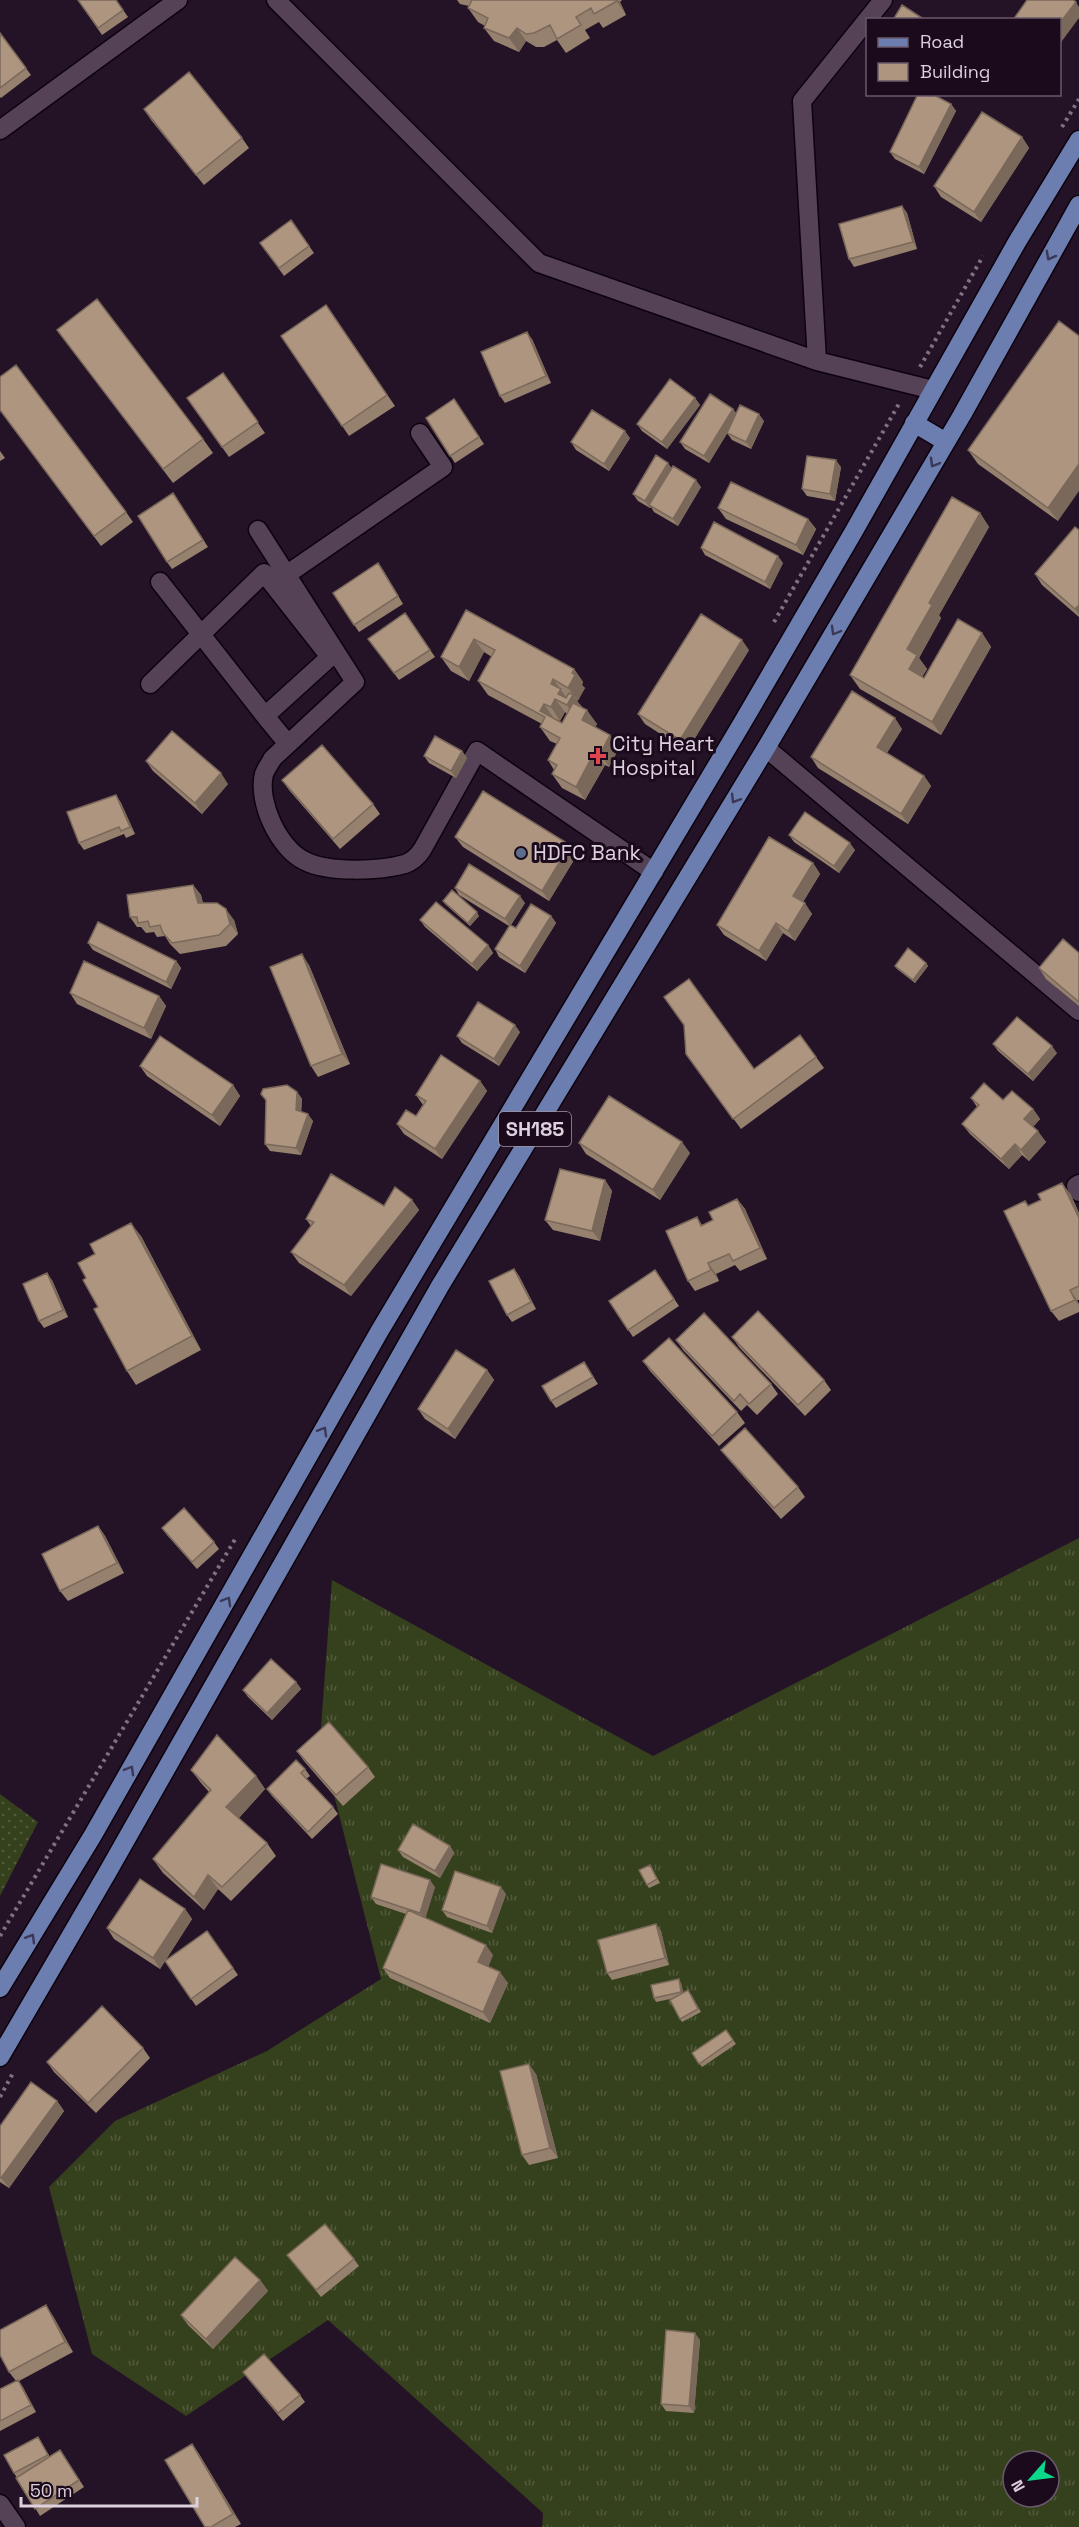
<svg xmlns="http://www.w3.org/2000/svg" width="1079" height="2527" viewBox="0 0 1079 2527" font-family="'Space Grotesk',sans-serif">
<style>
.grass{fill:url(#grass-tufts);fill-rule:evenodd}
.park{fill:url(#park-dots)}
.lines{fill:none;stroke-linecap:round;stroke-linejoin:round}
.minor-casing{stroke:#0d020e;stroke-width:21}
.major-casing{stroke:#0d020e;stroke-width:21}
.path{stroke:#807181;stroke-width:4;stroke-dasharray:3 4.5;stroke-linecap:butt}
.minor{stroke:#554257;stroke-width:18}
.major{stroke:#6c7eaf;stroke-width:18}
.wall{fill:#96806e;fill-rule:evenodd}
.shaded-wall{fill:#7a685a}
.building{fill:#ae9580;stroke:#7a685a;stroke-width:1.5}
.oneway{stroke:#3b3857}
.health-dot{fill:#e0444e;stroke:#1b0a1c;stroke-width:2}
.service-dot{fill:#5c6f8a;stroke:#1b0a1c;stroke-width:2}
.labels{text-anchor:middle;stroke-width:6;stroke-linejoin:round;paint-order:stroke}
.shield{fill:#1b0a1c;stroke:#a395a4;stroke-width:1.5}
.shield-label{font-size:20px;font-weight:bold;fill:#ddd1de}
.poi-label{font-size:21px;fill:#ddd1de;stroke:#1b0a1c;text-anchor:start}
</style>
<defs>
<pattern id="grass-tufts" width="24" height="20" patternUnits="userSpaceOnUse" patternTransform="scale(1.5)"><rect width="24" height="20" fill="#35401d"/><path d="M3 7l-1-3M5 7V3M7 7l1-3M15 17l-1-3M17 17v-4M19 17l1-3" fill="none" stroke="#525b3d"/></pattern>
<pattern id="park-dots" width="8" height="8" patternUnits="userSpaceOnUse" patternTransform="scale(1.5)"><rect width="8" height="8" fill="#35401d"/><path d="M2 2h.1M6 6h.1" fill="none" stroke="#525b3d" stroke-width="1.8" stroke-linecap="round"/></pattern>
</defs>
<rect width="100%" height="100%" fill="#241326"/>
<!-- grass -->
<path class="grass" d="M1079,1538V2527H542L543,2513L328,2320L186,2416L92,2354L49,2187L115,2121L267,2051L381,1979L320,1740L332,1580L653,1756ZM1013,2461H1049V2497H1013Z"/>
<!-- park -->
<path class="park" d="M0,1794L38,1822L0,1896Z"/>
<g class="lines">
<defs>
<path id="minor" d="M276,0L539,263L817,361L933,390
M0,130L178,0
M817,361L802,101L883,0
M258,530L355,682L273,758C270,763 266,769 264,774C257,802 279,849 305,861C328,873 380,871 405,864C413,861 418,856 422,850L477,751L654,872
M286,575L443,467L420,433
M150,684L264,573L330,657L265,716L160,582
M265,716L288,744
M766,748L1079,1011
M1079,1184L1076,1186L1079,1192
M0,2504L16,2527"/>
<path id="major" d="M914,423L946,442
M0,1988L93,1835L379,1332L741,725L854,531L1017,242L1079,140
M0,2057L106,1875L440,1286L766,748L962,415L1079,205"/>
</defs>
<!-- minor casing -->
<use href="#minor" class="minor-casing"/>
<!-- major casing -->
<use href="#major" class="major-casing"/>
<!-- path -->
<path class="path" d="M1062,127L1079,99
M920,367L983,256
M774,622L900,402
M0,1936L237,1536
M0,2097L13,2073"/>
<!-- minor -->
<use href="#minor" class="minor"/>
<!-- major -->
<use href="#major" class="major"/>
</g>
<!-- wall -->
<path class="wall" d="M78,0H116L128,17L102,35Z
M457,0H622L620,2L626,15L603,28L599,22L585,30L590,38L566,53L557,40L544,47H536L526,41L519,52L494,41L484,28L485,26L478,22L468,8L469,6L460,4Z
M0,33L31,75L1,98L0,97Z
M951,104L956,111L924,174L895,159L890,152Z
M144,109L242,138L249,148L204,185L151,120Z
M1022,137L1029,148L981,222L941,197L934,186Z
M902,206L907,213L917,249L854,267L849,259Z
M291,220L314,253L284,276L260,243Z
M326,305L395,406L349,436L281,336Z
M1059,321L1058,521L978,464L968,450Z
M57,330L203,439L213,453L173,483Z
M532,339L551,383L505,403L500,396Z
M223,373L265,433L229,457L187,398Z
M695,398L700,405L667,449L642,431L637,424Z
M454,399L484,444L455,463L426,418Z
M733,409L736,413L764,421L751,449L732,440L727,433L709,463L685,449L680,442Z
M0,410L126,512L133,522L101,546Z
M630,438L609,471L576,450L571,442Z
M0,451L5,458L0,461Z
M841,467L835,501L807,496L802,489Z
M672,468L701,487L678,526L654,512L651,507L650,508L638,501L633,494Z
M173,493L208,547L172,569L167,562Z
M718,508L808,519L816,529L803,555L726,519Z
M980,513L989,527L939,615L941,618L919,658L927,669L922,677L924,678L982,633L991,647L941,735L860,689L850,675Z
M1079,530V617L1042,585L1035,574Z
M701,548L783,563L770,589L705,555Z
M383,570L403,604L359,632L333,593Z
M466,610L574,669L583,682L582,685L585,688L577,701L597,724L595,727L619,748L609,767L605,765L585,800L562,788L552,774L554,770L548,760L557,744L550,741L540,727L542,724L488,695L478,681L492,657L484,652L469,681L451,671L441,657ZM565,712L567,714L562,723L553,718L560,721Z
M405,613L435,657L399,680L368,639Z
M749,650L687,751L645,724L638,714Z
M902,729L887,753L924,776L931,786L908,824L818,768L811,757Z
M462,751L467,758L456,778L429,763L424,756Z
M146,761L228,784L202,814L153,771Z
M282,780L373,804L380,814L340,849L289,790Z
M116,795L121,803L135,834L126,838L124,834L84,850L79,843Z
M789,835L855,850L839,873L794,842Z
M455,837L577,855L549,901L463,847Z
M813,863L820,874L803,902L812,914L795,941L783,933L766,961L724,935L717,925Z
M193,885L201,895L203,903L234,920L238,934L226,946L180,954L170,944L165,936L157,937L154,932L146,933L141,927H137L130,917Z
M455,888L525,903L511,925L516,928L551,916L556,923L525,973L499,957L495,949L509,926L459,895Z
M443,901L479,916L470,926L445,904Z
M420,920L488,945L493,953L477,971L425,927Z
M88,943L176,961L181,968L171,989L93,950Z
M1079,953V1006L1046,979L1039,968Z
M926,963L928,966L915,983L897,969L895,966Z
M309,965L350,1064L318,1077L311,1066Z
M70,993L159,996L166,1006L151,1039L77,1004Z
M520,1032L499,1066L462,1043L457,1036Z
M800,1035L824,1068L741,1129L686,1054L754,1069Z
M993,1044L1057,1053L1033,1081L998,1051Z
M140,1066L233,1085L240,1096L220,1126L147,1076Z
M480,1081L487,1091L442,1159L404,1134L397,1124L416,1116L423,1105L416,1095Z
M297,1092L302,1099L301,1112L313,1121L301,1155L270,1151L265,1144L266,1101L261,1094Z
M971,1098L1003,1100L1033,1109L1040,1119L1033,1127L1046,1142L1029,1161L1022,1155L1009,1169L970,1134L962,1124L977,1107Z
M579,1143L690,1153L660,1200L586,1154Z
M605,1180L612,1191L600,1241L553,1230L545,1220Z
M1070,1193L1079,1213V1300H1077L1079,1304V1312L1059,1321L1051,1311L1028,1206Z
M737,1199L745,1209L767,1259L740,1271L735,1265L716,1274L719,1281L695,1291L688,1281L697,1217L702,1225L713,1220Z
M412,1200L419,1210L351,1296L299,1263L291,1252L311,1226L306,1219L384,1206Z
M141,1236L201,1350L136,1385L127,1371L86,1278Z
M514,1269L519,1276L536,1309L512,1322L507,1315Z
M655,1270L679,1306L633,1337L609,1301Z
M52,1280L68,1317L44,1328L39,1321Z
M732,1337L824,1380L831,1390L805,1416L739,1347Z
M676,1340L771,1384L778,1394L757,1415L747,1405L741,1411L683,1350Z
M643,1361L737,1412L745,1423L719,1446L650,1371Z
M584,1362L598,1384L556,1408L551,1401Z
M487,1370L494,1380L455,1439L425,1419L418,1409Z
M721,1450L798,1487L805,1497L781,1519L729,1460Z
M98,1526L105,1536L124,1573L68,1601L60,1591Z
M162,1528L214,1542L219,1549L197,1569L167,1535Z
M296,1682L301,1689L272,1720L248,1697L243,1690Z
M297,1751L368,1767L375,1777L343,1806L304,1761Z
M305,1769L310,1776L306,1779L333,1807L338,1814L312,1839L272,1796L267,1789Z
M191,1770L256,1776L265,1789L239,1818L267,1843L276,1856L231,1901L218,1889L204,1910L163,1873L153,1859L209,1792L201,1783Z
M450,1846L454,1853L440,1878L403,1857L398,1850Z
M650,1865L660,1883L649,1888L647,1885Z
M435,1887L425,1918L493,1955L488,1967L508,1983L490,2023L390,1978L383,1968L406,1914L376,1904L371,1897Z
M506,1894L492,1933L447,1917L442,1910Z
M185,1909L192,1919L160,1969L114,1939L107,1928Z
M656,1924L661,1931L669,1965L612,1980L607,1973Z
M207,1931L238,1975L196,2006L165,1961Z
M681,1983L683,1993L691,1994L701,2012L682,2022L680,2019L675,1998L656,2002L654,1998Z
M726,2030L736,2044L702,2067L692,2053Z
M143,2048L150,2058L96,2113L54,2072L47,2062Z
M536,2074L558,2158L529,2165L522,2155Z
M57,2101L64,2111L9,2188L0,2182V2126Z
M287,2255L354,2259L359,2266L321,2297Z
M260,2280L268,2291L213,2349L188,2325L181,2315Z
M53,2316L73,2352L19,2381L36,2412L0,2431V2389L16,2381L9,2372Z
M700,2340L694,2413L666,2411L661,2404Z
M243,2372L300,2395L305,2402L283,2421L248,2379Z
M38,2437L50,2457L60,2450L84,2487L40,2516L14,2473Z
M192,2444L199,2454L241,2524L235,2527H205Z"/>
<!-- shaded-wall -->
<path class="shaded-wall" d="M616,0H618L620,2L626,15Z
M1076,2L1079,7V18L1059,45V24Z
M517,28L526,41L519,52L509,38Z
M951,104L956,111L924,174L919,167Z
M1022,137L1029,148L981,222L974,212Z
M902,206L907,213L917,249L913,242Z
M527,332L532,339L551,383L546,376Z
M695,398L700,405L667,449L662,442Z
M733,409L738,416L709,463L704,456Z
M759,414L764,421L751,449L746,442Z
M625,431L630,438L609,471L604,464Z
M836,460L841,467L835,501L830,494Z
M668,463L673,470L649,505L651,507L650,508L645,501Z
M1079,464V491L1058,521L1048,508Z
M696,480L701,487L678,526L673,519Z
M980,513L989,527L939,615L941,618L919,658L927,669L918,683L909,669L907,649L929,603Z
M808,519L816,529L803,555L796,545Z
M778,556L783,563L770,589L765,582Z
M378,563L383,570L403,604L398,596Z
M1079,605V615L1075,609Z
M982,633L991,647L941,735L932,722Z
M474,639L484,652L469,681L459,667Z
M742,640L749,650L687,751L680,740Z
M574,669L583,682L582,685L585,688L578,701L568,688Z
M553,679L569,701L573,695L582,708L577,719L551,684Z
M555,699L565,712L560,721L551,707Z
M544,704L553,717L550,724L540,711Z
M587,710L597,724L592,733L582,720Z
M895,718L902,729L884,757L877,747Z
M610,735L619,748L609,767L600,754Z
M462,751L467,758L456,778L451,771Z
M595,751L605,765L585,800L576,787Z
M221,773L228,784L202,814L195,803Z
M924,776L931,786L908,824L901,814Z
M116,795L121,803L135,834L130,827Z
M850,843L855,850L839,873L834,866Z
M570,845L577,855L549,901L542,891Z
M813,863L820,874L800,907L793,896Z
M193,885L201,895L205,913L198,903Z
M520,896L525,903L510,926L505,919Z
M805,903L812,914L795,941L788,931Z
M226,909L234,920L238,934L230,924Z
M477,912L479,916L470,926L468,923Z
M551,916L556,923L525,973L520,966Z
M776,923L783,933L766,961L759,951Z
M488,945L493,953L477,971L472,964Z
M302,954L309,965L350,1064L342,1054Z
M176,961L181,968L171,989L166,982Z
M926,963L928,966L915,983L913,980Z
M159,996L166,1006L151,1039L144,1028Z
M515,1025L520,1032L499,1066L494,1059Z
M1052,1046L1057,1053L1033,1081L1028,1074Z
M480,1081L487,1091L442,1159L435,1149Z
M233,1085L240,1096L220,1126L212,1115Z
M297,1092L302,1099L301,1117L296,1110Z
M1033,1109L1040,1119L1031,1129L1024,1119Z
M308,1114L313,1121L301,1155L296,1148Z
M1038,1131L1046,1142L1029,1161L1021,1150Z
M682,1142L690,1153L660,1200L653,1190Z
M1015,1144L1022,1155L1009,1169L1001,1159Z
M605,1180L612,1191L600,1241L592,1231Z
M1062,1183L1070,1193L1079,1213V1218Z
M737,1199L745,1209L767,1259L760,1248Z
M412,1200L419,1210L351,1296L344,1285Z
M131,1223L141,1236L201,1350L192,1336Z
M708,1263L716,1274L719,1281L711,1270Z
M514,1269L519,1276L536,1309L531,1302Z
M47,1273L52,1280L68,1317L63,1310Z
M1070,1290L1077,1300L1079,1306L1075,1300Z
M487,1370L494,1380L455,1439L448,1429Z
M98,1526L105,1536L124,1573L117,1563Z
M296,1682L301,1689L272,1720L267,1713Z
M256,1776L265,1789L236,1821L226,1807Z
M450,1846L454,1853L440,1878L435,1871Z
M208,1875L218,1889L204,1910L194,1897Z
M430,1880L435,1887L425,1920L420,1913Z
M501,1887L506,1894L492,1933L487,1926Z
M185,1909L192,1919L160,1969L153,1958Z
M656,1924L661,1931L669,1965L665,1958Z
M486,1945L493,1955L485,1973L478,1962Z
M500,1972L508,1983L490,2023L483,2012Z
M679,1979L681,1983L684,1995L681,1992Z
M529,2064L536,2074L558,2158L550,2148Z
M57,2101L64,2111L9,2188L1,2178Z
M260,2280L268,2291L213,2349L206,2339Z
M46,2305L53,2316L73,2352L65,2342Z
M695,2333L700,2340L694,2413L689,2406Z
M18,2380L23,2387L36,2412L31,2405Z
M192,2444L199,2454L241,2524L233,2514Z"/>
<!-- building -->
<path class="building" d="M78,0H116L123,10L98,28Z
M472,0H616L617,1L594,14L591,8L576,17L581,25L557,39L550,25L534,33L526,34L517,28L509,38L484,28L488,18L468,8Z
M1027,0H1073L1076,2L1059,24V20H1013Z
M902,5L925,20H893Z
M0,33L26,68L0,88Z
M189,72L242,138L196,175L144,109Z
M918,94H932L951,104L919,167L890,152Z
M982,112L1022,137L974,212L934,186Z
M902,206L913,242L849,259L839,224Z
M291,220L309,246L279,268L260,243Z
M97,299L203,439L163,469L57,330Z
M326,305L387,395L342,426L281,336Z
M1059,321L1079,336V464L1048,508L968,450Z
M527,332L546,376L500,396L481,352Z
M16,365L126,512L94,536L0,410V377Z
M223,373L258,422L222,447L187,398Z
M670,379L695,398L662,442L637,424Z
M710,394L733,409L704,456L680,442Z
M454,399L479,437L450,456L426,418Z
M740,405L759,414L746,442L727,433Z
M592,410L625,431L604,464L571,442Z
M656,455L668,463L645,501L633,494Z
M807,456L836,460L830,494L802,489Z
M673,466L696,480L673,519L649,505Z
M731,482L808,519L796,545L718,508Z
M173,493L203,540L167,562L138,516Z
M952,497L980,513L929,603L932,605L907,649L917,655L909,669L924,678L958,619L982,633L932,722L850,675Z
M714,522L778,556L765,582L701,548Z
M1075,527L1079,530V605L1075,609L1035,574Z
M378,563L398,596L354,625L333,593Z
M466,610L574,669L572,673L575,675L568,688L553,679L551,684L561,689L558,694L566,698L569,693L573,695L567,705L555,699L551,707L544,704L540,711L562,723L573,703L587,710L582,720L610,735L600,754L595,751L576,787L552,774L557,765L548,760L560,738L540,727L545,717L478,681L495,650L474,639L459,667L441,657Z
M405,613L430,650L394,673L368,639Z
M701,614L742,640L680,740L638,714Z
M852,691L895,718L877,747L924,776L901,814L811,757Z
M172,731L221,773L195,803L146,761Z
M435,736L462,751L451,771L424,756Z
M322,745L373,804L333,839L282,780Z
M483,791L570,845L542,891L455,837Z
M116,795L130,827L121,831L119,827L79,843L67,812Z
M805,812L850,843L834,866L789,835Z
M769,837L813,863L793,896L805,903L788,931L776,923L759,951L717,925Z
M469,864L520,896L505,919L455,888Z
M193,885L198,903H217L226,909L230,924L219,935L172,943L163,933L160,925L150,927L148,921L138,923L137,917H130L127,895Z
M452,890L477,912L468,923L443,901Z
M436,902L488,945L472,964L420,920Z
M531,904L551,916L520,966L495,949L510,925L516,928Z
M98,922L176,961L166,982L88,943Z
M1063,939L1079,953V1002L1039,968Z
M908,948L926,963L913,980L895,966Z
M302,954L342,1054L311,1066L270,967Z
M84,961L159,996L144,1028L70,993Z
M689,979L754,1069L800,1035L816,1057L733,1119L686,1054L684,1025L664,997Z
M478,1002L515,1025L494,1059L457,1036Z
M1017,1017L1052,1046L1028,1074L993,1044Z
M160,1036L233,1085L212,1115L140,1066Z
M441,1055L480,1081L435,1149L397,1124L406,1110L416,1116L426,1101L416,1095Z
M984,1083L1003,1100L1012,1091L1033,1109L1024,1119L1038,1131L1021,1150L1015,1144L1001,1159L962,1124L979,1105L971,1098Z
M287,1085L297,1092L296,1110L308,1114L296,1148L265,1144L266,1100L261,1094L263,1089Z
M609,1096L682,1142L653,1190L579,1143Z
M560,1169L605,1180L592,1231L545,1220Z
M331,1174L384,1206L395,1187L412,1200L344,1285L291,1252L314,1222L306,1219Z
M1062,1183L1079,1218V1286L1070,1290L1075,1300L1051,1311L1004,1211L1025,1201L1028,1206L1041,1200L1038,1194Z
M737,1199L760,1248L733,1261L729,1254L708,1263L711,1270L688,1281L666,1231L697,1217L701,1226L713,1220L709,1212Z
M131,1223L192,1336L127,1371L94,1309L98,1307L83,1280L86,1278L78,1263L95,1254L90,1244Z
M514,1269L531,1302L507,1315L489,1281Z
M655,1270L674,1299L628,1330L609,1301Z
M47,1273L63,1310L39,1321L23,1284Z
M758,1311L824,1380L798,1405L732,1337Z
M704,1313L771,1384L749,1404L740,1394L734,1401L676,1340Z
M669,1338L737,1412L712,1436L643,1361Z
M456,1350L487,1370L448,1429L418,1409Z
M584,1362L593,1377L551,1401L542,1386Z
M745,1428L798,1487L774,1508L721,1450Z
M184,1508L214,1542L192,1562L162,1528Z
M98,1526L117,1563L60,1591L42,1554Z
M271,1659L296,1682L267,1713L243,1690Z
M329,1722L368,1767L336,1795L297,1751Z
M217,1735L256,1776L226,1807L267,1843L222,1887L208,1875L194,1897L153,1859L211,1790L191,1770Z
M296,1760L305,1769L301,1773L333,1807L308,1832L267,1789Z
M413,1824L450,1846L435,1871L398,1850Z
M381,1864L430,1880L420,1913L371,1897Z
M650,1865L657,1879L647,1885L639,1870Z
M455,1871L501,1887L487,1926L442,1910Z
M140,1879L185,1909L153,1958L107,1928Z
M408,1910L486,1945L478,1962L500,1972L483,2012L383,1968Z
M656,1924L665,1958L607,1973L598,1940Z
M207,1931L233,1968L191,1999L165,1961Z
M679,1979L681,1992L654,1998L651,1985Z
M688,1990L698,2009L680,2019L670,2000Z
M102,2006L143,2048L88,2103L47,2062Z
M726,2030L733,2040L699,2064L692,2053Z
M529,2064L550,2148L522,2155L500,2071Z
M31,2082L57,2101L1,2178L0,2177V2126Z
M325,2224L354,2259L316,2290L287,2255Z
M235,2257L260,2280L206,2339L181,2315Z
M46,2305L65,2342L9,2372L0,2355V2330Z
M666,2330L695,2333L689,2406L661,2404Z
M264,2354L300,2395L278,2413L243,2372Z
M18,2380L31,2405L0,2421V2389Z
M38,2437L48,2455L14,2473L4,2455Z
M192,2444L233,2514L211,2527H205L165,2460Z
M60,2450L79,2480L35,2509L16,2478Z"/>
<!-- one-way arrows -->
<defs><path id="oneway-chevron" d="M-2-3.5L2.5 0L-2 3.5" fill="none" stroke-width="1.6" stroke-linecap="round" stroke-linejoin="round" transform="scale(1.5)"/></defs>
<g class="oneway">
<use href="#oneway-chevron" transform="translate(1050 256) rotate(119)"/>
<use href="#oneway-chevron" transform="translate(934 463) rotate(120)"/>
<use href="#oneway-chevron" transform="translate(835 631) rotate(120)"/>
<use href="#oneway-chevron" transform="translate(735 799) rotate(121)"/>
<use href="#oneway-chevron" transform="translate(323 1431) rotate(-60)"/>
<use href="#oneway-chevron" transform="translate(227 1601) rotate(-60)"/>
<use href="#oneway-chevron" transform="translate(130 1770) rotate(-60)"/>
<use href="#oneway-chevron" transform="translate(31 1938) rotate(-59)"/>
</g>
<!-- markers -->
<path class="health-dot" d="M595 747h6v6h6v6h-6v6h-6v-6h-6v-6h6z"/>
<circle class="service-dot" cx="521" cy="853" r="6"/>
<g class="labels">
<!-- shield labels -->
<rect class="shield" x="499" y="1112" width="72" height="34" rx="4.5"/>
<g class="shield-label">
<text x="535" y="1136">SH185</text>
</g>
<!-- poi labels -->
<g class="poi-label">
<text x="612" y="751">City Heart<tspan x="612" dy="24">Hospital</tspan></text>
<text x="533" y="860">HDFC Bank</text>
</g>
</g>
<!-- legend -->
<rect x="866" y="18" width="195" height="78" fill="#1b0a1c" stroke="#695a6a" stroke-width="1.5"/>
<rect x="878" y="38" width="30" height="9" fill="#6c7eaf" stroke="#695a6a" stroke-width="1.5"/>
<text x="920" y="48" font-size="18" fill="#ddd1de">Road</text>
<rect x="878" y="63" width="30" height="18" fill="#ae9580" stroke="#695a6a" stroke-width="1.5"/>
<text x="920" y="78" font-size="18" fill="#ddd1de">Building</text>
<!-- north arrow -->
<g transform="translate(1031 2479) rotate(242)"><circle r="28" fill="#1b0a1c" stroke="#695a6a" stroke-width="1.5"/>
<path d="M0-4.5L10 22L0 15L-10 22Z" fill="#0ad98b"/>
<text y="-9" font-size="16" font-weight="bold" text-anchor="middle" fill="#ddd1de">N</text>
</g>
<!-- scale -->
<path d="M21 2497v9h176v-9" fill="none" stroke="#ddd1de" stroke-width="3"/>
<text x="30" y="2497" font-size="18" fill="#ddd1de" stroke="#1b0a1c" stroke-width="4.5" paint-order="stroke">50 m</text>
</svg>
